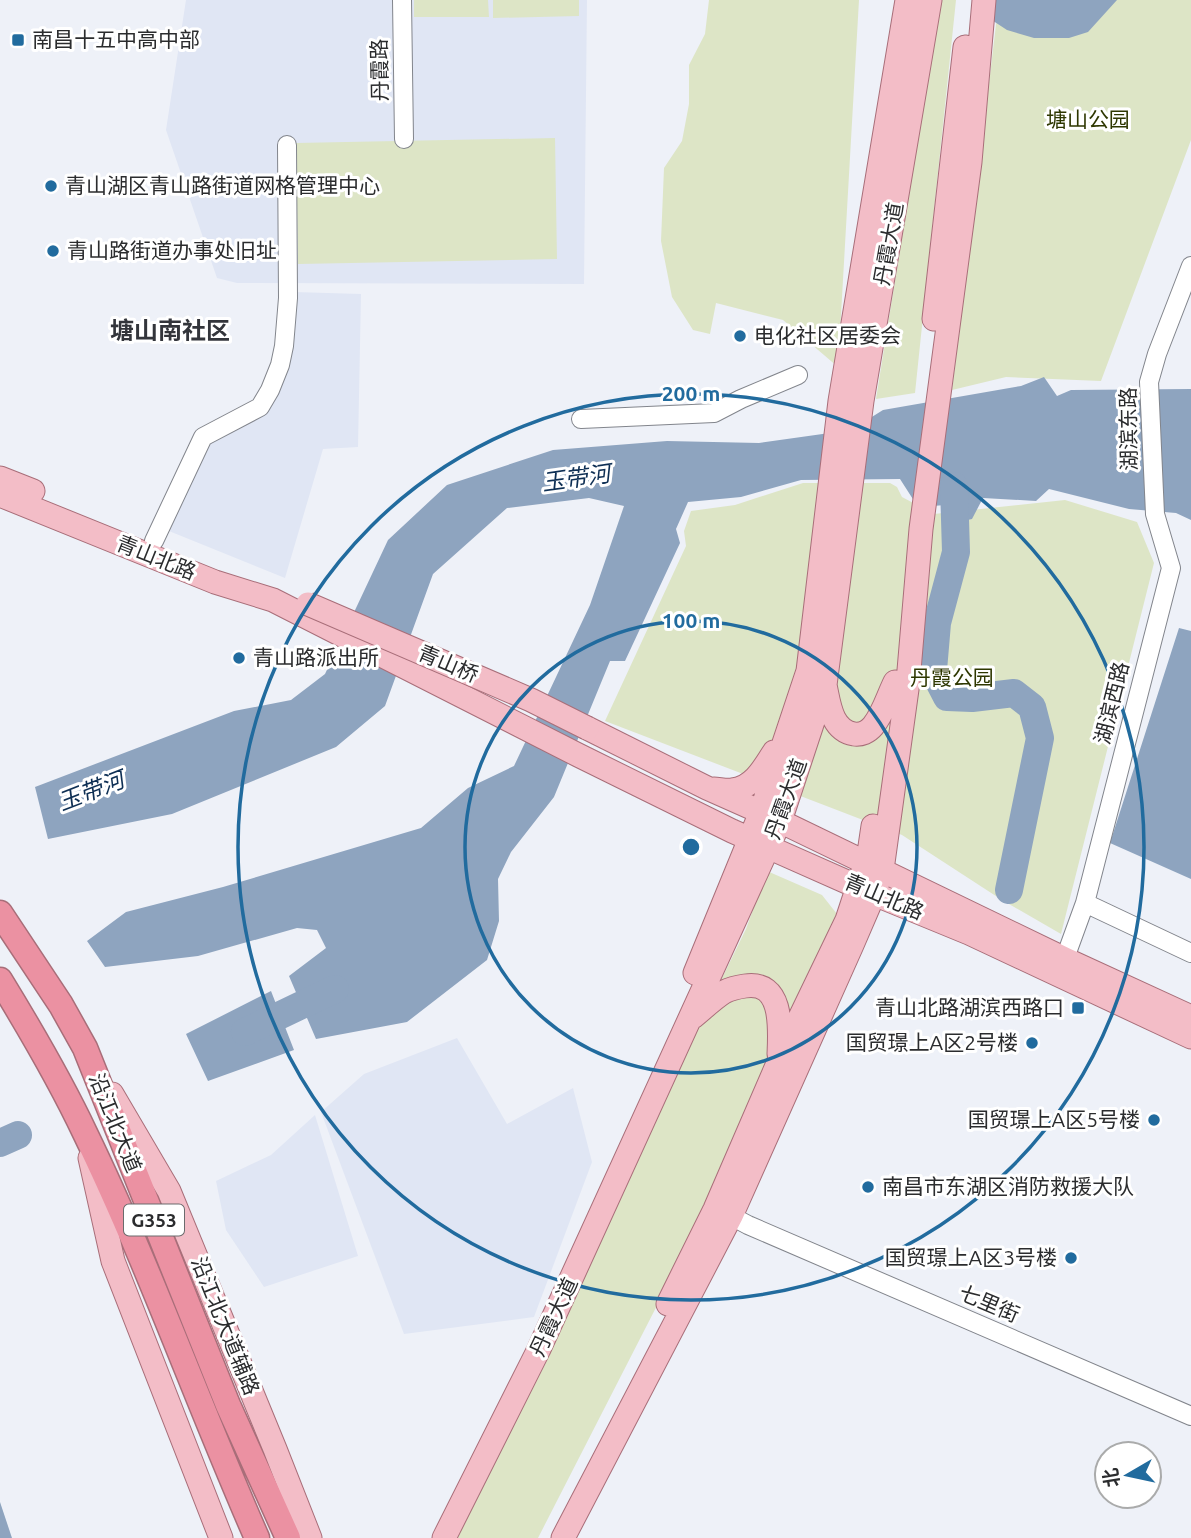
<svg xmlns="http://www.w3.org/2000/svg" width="1191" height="1538" viewBox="0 0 1191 1538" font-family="Ubuntu,'Noto Sans SC',sans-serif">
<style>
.built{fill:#e0e6f4}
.green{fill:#dde5c6}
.water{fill:#8ea4bf}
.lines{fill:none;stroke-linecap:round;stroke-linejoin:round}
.river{stroke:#8ea4bf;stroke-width:28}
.minor-casing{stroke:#82858c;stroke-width:20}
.major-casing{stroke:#a86e79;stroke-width:25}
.highway-casing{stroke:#a86e79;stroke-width:27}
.minor{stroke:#fff;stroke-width:18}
.major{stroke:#f3bdc7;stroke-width:23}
.highway{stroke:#eb91a2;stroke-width:24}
.major-bridge-casing{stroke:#a86e79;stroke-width:25;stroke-linecap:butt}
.major-bridge{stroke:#f3bdc7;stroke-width:23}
.ring{fill:none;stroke:#216b9e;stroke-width:3.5}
.poi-dot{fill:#216b9e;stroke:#fff;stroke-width:2.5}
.labels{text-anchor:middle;stroke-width:6;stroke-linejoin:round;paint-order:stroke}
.shield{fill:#fff;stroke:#6b6b6d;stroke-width:2}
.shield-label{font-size:19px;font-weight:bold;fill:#2b2c2e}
.poi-label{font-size:21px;fill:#2b2c2e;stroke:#fff;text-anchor:start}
.street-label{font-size:21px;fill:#2b2c2e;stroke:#fff}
.park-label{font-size:21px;fill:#2e3700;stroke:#fff}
.water-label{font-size:23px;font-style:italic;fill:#0e2f54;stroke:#fff}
.quarter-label{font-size:24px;font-weight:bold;fill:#33353b;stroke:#fff}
.centre{fill:#216b9e;stroke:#fff;stroke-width:3.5}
.ring-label{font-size:21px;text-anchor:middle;font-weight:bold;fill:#216b9e;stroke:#fff;stroke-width:6;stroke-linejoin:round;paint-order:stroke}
</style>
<rect width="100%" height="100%" fill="#eef1f8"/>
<!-- built -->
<path class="built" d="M186,0H587L584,284L237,283L217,278L166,130Z
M294,292L361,294L358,447L323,449L285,578L164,529L209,441L265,413Z
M457,1038L507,1124L573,1088L592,1162L534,1317L404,1334L321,1112L364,1074Z
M315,1115L358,1256L264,1287L226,1230L216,1181L271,1155Z"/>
<!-- green -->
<path class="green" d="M414,0H488L489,17H414Z
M493,0H579V16L493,18Z
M709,0H859L838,367L783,320L716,303L710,334L693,330L672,297L661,241L664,168L682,141L689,104V65L705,34Z
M940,0H956L915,393L876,399Z
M999,0H1191V140L1101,381L1006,377L952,390Z
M555,138L557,259L298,264L296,143Z
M803,483H890L897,487L902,497L934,514L1065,500L1137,522L1154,563L1061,934L1002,900L902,835L605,721L686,546L684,531L691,511L735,505Z
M767,871L822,895L837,914L709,1204L538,1538H449L746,929Z"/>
<!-- water -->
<path class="water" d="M982,0H1117L1088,32L1069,38H1034L1007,30L978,11Z
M1044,377L1057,396L1071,390L1191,389V520L1176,513L1129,509L1049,489L1036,501L983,498L972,519L954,523L946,505L918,507L900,479L801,480L741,497L688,502L676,529L680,543L625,661H610L554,797L511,852L498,879L499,921L487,960L407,1022L316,1039L289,976L326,948L317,930L297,928L198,956L105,967L87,941L126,912L223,887L421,828L468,788L514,766L590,605L624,506L589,498L507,508L433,574L385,706L336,747L172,814L48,839L35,787L234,711L291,700L325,674L388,540L447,485L553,450L667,441L759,443L851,430L883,410L1021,386Z
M1179,628L1191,631V879L1110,843Z
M271,991L294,1050L208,1081L186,1034Z
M0,1502L12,1538H0Z"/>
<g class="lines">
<!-- river -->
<path class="river" d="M954,486L956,552L937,623L933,670L947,697L972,698L1014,693L1032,707L1040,738L1009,890
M245,1032L335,989
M0,1143L18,1135"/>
<defs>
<path id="minor" d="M402,0L404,139
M581,419L714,413L741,399L798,375
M154,541L203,437L260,407L270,390L280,365L284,346L288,298L287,145
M1085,903L1191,953
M1061,969L1085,903L1171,568L1155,514L1149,382L1157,354L1191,266
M731,1216L748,1225L1191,1416"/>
<path id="major" d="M934,319L965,47
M0,478L33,491
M0,495L215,582L273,600L578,755L732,831L874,894L969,933L1191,1037
M825,685C829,703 831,730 854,734C861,735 868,732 873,726C883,714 888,696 895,682
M587,728L707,788L761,812L1065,959L1191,1017
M714,789C719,789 726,791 732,790C753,788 764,768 774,752
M695,973L761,812L808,671L840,401L907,0
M693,1017C703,1009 713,999 724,992C730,989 738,987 745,986C784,980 780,1030 779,1054
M112,1094L169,1191L275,1449L310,1538
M90,1158L113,1261L221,1538
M668,1304L715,1209L779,1061L847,920L869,853L873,826
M444,1538L539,1349L780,821L825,685L862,401L930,0
M563,1538L731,1216L852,945L874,894L882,870L908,682L921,529L970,162L984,0"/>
<path id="highway" d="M0,913L61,1005L85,1048L228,1405L288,1538
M0,980C30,1029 60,1080 85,1133C149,1265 198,1404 257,1538"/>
</defs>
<!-- minor casing -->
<use href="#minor" class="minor-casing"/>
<!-- major casing -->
<use href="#major" class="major-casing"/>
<!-- highway casing -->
<use href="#highway" class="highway-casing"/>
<!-- minor -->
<use href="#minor" class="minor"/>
<!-- major -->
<use href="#major" class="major"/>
<!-- highway -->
<use href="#highway" class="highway"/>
<defs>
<path id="major-bridge" d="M308,604L531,700L587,728"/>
</defs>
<!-- major-bridge casing -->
<use href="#major-bridge" class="major-bridge-casing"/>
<!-- major-bridge -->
<use href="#major-bridge" class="major-bridge"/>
</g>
<!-- distance rings -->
<g class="ring">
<circle cx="691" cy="847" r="226"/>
<circle cx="691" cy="847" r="453"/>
</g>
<!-- markers -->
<g class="poi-dot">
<rect x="11" y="33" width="14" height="14" rx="3.5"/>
<circle cx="51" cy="186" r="7"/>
<circle cx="53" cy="251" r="7"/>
<circle cx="740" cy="336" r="7"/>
<circle cx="239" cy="658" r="7"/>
<rect x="1071" y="1001" width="14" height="14" rx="3.5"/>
<circle cx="1032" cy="1043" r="7"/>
<circle cx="1154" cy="1120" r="7"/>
<circle cx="868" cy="1187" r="7"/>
<circle cx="1071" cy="1258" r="7"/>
</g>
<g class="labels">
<!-- shield labels -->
<rect class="shield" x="124" y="1204.5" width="60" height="31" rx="5"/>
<g class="shield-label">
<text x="154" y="1227">G353</text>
</g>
<!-- poi labels -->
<g class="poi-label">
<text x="32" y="47">南昌十五中高中部</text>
<text x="65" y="193">青山湖区青山路街道网格管理中心</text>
<text x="67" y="258">青山路街道办事处旧址</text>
<text x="754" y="343">电化社区居委会</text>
<text x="253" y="665">青山路派出所</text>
<text x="1064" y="1015" text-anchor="end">青山北路湖滨西路口</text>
<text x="1018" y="1050" text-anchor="end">国贸璟上A区2号楼</text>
<text x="1140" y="1127" text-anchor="end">国贸璟上A区5号楼</text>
<text x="882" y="1194">南昌市东湖区消防救援大队</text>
<text x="1057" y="1265" text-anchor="end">国贸璟上A区3号楼</text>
</g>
<!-- street labels -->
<g class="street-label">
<text transform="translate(380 70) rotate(-91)" y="7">丹霞路</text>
<text transform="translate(889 244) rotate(-80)" y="7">丹霞大道</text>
<text transform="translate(1129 429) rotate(-91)" y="7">湖滨东路</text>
<text transform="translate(156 558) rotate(22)" y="7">青山北路</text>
<text transform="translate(448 664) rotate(23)" y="7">青山桥</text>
<text transform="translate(1112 703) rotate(-76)" y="7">湖滨西路</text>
<text transform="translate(786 799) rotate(-70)" y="7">丹霞大道</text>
<text transform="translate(884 897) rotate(23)" y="7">青山北路</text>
<text transform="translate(115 1123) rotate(68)" y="7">沿江北大道</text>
<text transform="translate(989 1304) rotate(23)" y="7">七里街</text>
<text transform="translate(554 1317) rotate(-65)" y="7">丹霞大道</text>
<text transform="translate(225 1326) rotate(68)" y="7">沿江北大道辅路</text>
</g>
<!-- park labels -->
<g class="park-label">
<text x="1088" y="127">塘山公园</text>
<text x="952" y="685">丹霞公园</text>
</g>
<!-- water labels -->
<g class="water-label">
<text transform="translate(576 478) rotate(-8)" y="8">玉带河</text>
<text transform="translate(91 791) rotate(-21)" y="8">玉带河</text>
</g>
<!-- quarter labels -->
<g class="quarter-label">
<text x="170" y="339">塘山南社区</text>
</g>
</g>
<circle cx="691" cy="847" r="10" class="centre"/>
<g class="ring-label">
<text x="691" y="401">200 m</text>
<text x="691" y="628">100 m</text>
</g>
<!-- north arrow -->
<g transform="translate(1128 1475) rotate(261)"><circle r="33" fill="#ffffff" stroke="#aaabab" stroke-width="2"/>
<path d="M0-5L12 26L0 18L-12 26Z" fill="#216b9e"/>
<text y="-10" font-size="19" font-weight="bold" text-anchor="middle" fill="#2b2c2e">北</text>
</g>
</svg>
